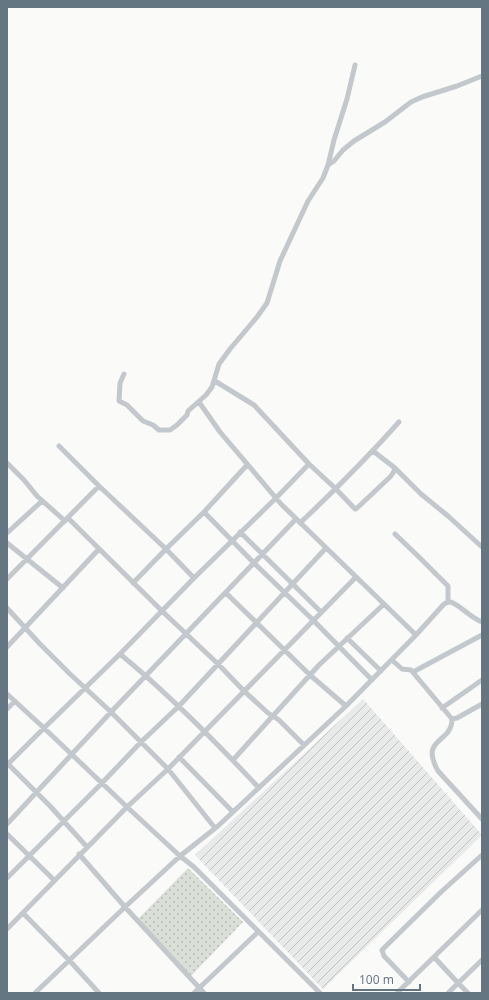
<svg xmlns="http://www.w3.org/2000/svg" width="489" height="1000" viewBox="0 0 489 1000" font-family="'Noto Sans',sans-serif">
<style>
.industrial{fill:url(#industrial-furrows)}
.grass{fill:url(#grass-dots)}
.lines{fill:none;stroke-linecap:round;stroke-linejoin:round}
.minor{stroke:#c3c8cc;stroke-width:5}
</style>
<defs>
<pattern id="industrial-furrows" width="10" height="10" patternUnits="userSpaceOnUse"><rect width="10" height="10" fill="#e8e9e9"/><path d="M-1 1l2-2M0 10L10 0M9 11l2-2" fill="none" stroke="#c0c1c2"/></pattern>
<pattern id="grass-dots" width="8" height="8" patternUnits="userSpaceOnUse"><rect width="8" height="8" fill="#dadfd7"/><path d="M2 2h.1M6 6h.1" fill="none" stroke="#b4b9b4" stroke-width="1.8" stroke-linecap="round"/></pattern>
</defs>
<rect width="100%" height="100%" fill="#fafaf8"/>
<!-- industrial -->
<path class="industrial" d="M363,699L482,835L323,989L195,855Z"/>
<!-- grass -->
<path class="grass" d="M188,868L243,922L190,977L136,921Z"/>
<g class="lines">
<!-- minor -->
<path class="minor" d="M328,165L334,161L343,150L354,141L385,122L411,102L422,97L457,86L482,76
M124,374L120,383L119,401L127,405L143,421L153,425L159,430H170L177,425L187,415L188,411L206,395L212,387L219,364L230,349L257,317L267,303L280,261L308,201L323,178L328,165L334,140L347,99L355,65
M215,381L254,405L309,464L336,489L355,509H356L390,477C393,474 394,472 395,468L373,451
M199,402L220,432L281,504L416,635
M59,446L99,486L166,549L194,578
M7,463L24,480L37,496L65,521
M395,468L421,494L448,516L482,547
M204,512L254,563L313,620L372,680
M68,518L162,611L218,664L244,691L268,713L279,720L304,745
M300,523C334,491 367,458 399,422
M240,532L321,612
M7,533L42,501
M395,534L420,558L448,586V602
M7,543L63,588
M7,579L99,486
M133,583L166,549L204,512L247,465
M226,593L310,675L346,706
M7,608L40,644L70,674L111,712L168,769L215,828
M347,638L381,671
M7,647L99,549
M120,654C170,695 215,741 259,788
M392,660L402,669L411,670L452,719C452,744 419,737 438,771L482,819
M413,672L482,635
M7,694L44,728L127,807L180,856L194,867L320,993
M442,708L482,680
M7,709L15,701
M452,719L457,718L482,704
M179,757L233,812
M233,760L319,665L384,604
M7,763L50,806L87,847
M8,764L44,728L120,654L194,578L276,498L309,464
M7,824L111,712L296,519
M7,834L54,880
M79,854L125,907L204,993
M7,878L102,783L141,742L179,706L326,548
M23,913L69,960L99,993
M7,929L127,807L168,769L356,577
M434,957L458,983L468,993
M409,982L384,956L382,950L386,946L441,892L482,855
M35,993L125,907L180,856L218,826L346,706L416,635L444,604C447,602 450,601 453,603C463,608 471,618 482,622
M194,993L258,932
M397,993L482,910
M448,993L482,960"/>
</g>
<!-- border -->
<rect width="489" height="1000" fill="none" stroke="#657683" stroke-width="16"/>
<!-- scale -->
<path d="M353 984v6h67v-6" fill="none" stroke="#657683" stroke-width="2"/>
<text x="359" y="984" font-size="12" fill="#657683" stroke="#ffffff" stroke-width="3" paint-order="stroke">100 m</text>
</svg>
